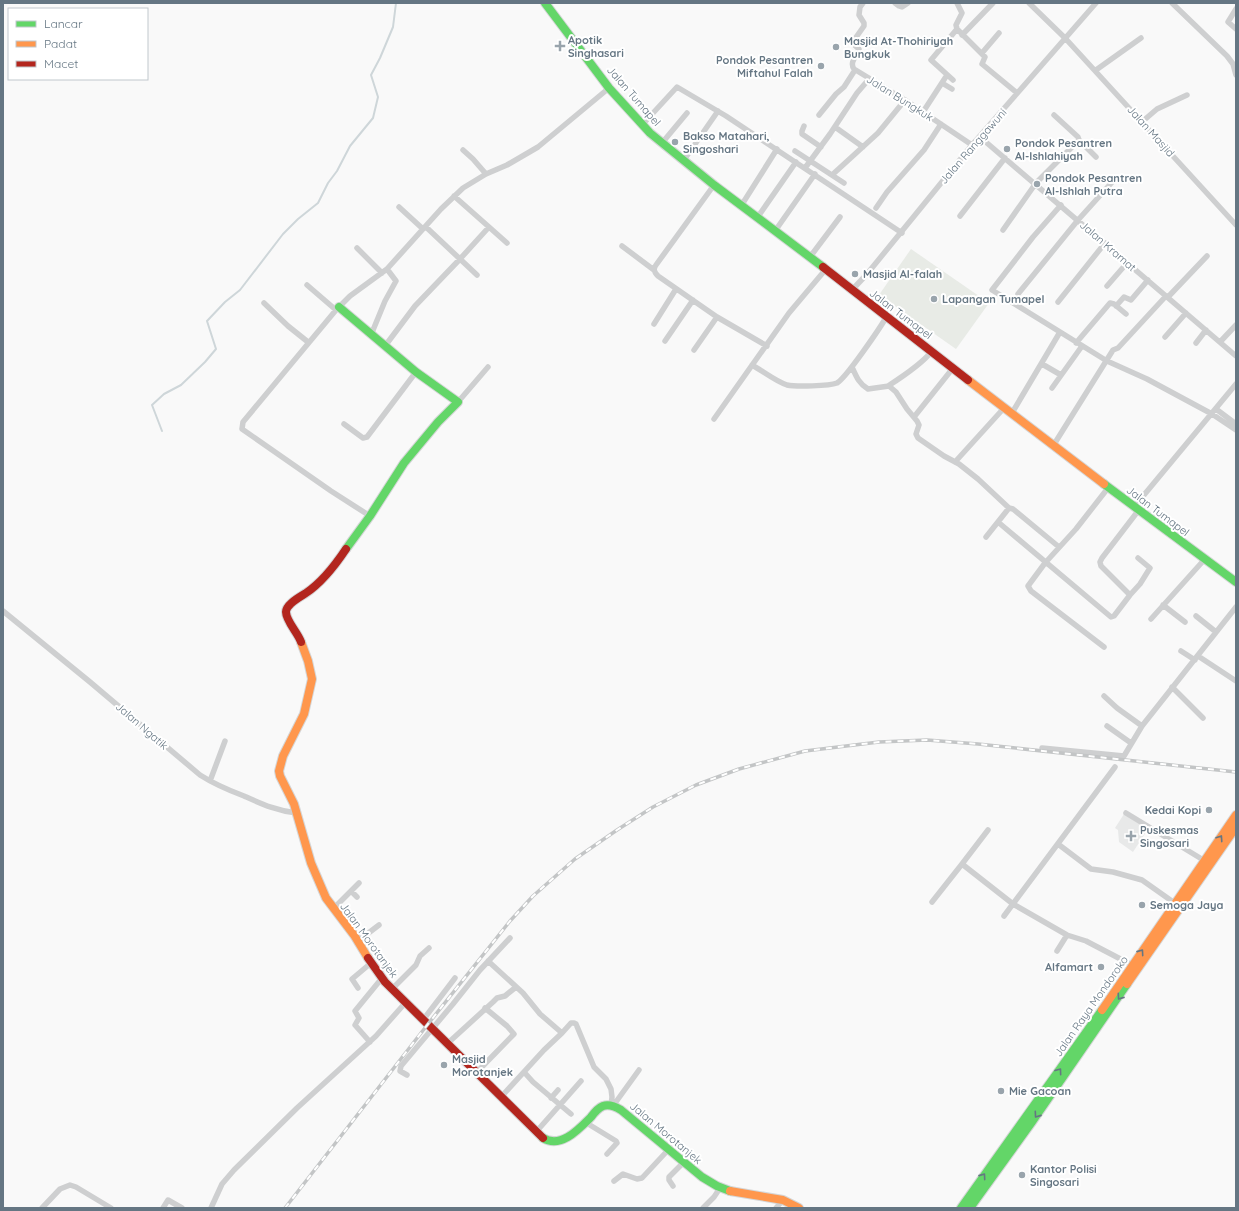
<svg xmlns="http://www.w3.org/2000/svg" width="1239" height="1211" viewBox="0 0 1239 1211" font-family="Quicksand,sans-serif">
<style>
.built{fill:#e8e9e9}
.green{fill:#e8ebe6}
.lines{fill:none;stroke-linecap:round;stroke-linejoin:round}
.stream{stroke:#ced6d9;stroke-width:2}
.fast-casing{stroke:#d5d6d7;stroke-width:10}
.slow-casing{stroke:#d5d6d7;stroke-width:10}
.jam-casing{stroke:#d5d6d7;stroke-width:10}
.street{stroke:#cecfd0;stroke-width:5.5}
.fast{stroke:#63d668;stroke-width:8}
.slow{stroke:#ff974d;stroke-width:8}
.jam{stroke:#b3261e;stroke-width:8}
.rail-casing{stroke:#c3c5c6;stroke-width:3.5}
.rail{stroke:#fff;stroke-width:2;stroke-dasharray:6;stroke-linecap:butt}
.oneway{stroke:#657683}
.poi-dot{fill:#99a4ac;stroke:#fff;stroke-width:1.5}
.labels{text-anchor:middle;stroke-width:4;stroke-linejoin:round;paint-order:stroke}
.poi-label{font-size:11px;font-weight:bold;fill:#657683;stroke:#fff;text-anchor:start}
.street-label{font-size:11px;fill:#657683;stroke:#fff}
</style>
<rect width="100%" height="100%" fill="#f9f9f9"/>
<!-- built -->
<path class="built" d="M1124,814L1148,829L1133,852L1119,842L1118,830L1115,828Z"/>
<!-- green -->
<path class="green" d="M911,249L989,303L956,349L879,295Z"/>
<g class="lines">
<!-- stream -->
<path class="stream" d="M162,431L152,405L164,394L181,385L205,362L216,349L207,321L225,302L240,290L283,234L298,219L318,203L328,183L337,171L350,146L373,118L378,97L371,75L380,58L393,27L396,3"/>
<defs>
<path id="fast" d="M545,3L609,88L650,133L714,185L823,267
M339,307L416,372L458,402L438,422L404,463L370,516L346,549
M1104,484L1236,582
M543,1138C561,1149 579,1129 591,1117C594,1113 598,1108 603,1106C609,1104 616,1107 621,1110L702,1177L717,1186L730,1191
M961,1208L1102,1010
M970,1208L1032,1122L1127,984"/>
<path id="slow" d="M968,380L1104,484
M301,642L308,661L312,679L304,714L283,756L279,771L280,776L294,804L311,863L326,898L354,935L368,958
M1127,984L1236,827
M1102,1010L1236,815
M730,1191L783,1200L799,1208"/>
<path id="jam" d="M823,267L968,380
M301,642C298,633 286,621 286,612C286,604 300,597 306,593C321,583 336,564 346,549
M368,958L385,982L543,1138"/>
</defs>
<!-- fast casing -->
<use href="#fast" class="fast-casing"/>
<!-- slow casing -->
<use href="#slow" class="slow-casing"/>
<!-- jam casing -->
<use href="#jam" class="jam-casing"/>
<!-- street -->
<path class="street" d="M895,3L899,6L902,7L908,3
M957,3L962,13L956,25L957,29L985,57L982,64L1017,93
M1029,3L1065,38L1236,225
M1172,3L1227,56L1233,64L1236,75
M1236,9L1228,22L1236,29
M962,35L993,3
M846,40L852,43L864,26V23L859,15L860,7L863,3
M852,43L859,49C857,56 849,62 854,69L905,100L972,145
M982,53L999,33
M1096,70L1141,38
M953,80L931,60L957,29
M942,83L952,89
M923,112L947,75
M819,115L836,94L844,87L855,70
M1143,121L1157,109L1187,95
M642,125L677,87L726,116L902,233
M804,126L802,131V134L821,147
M835,127L863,147
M980,137L1236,356
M1079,140L1096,157
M662,143L687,113
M463,150L473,159L486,174
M795,151L844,183
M684,160L718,111
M805,168L830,134L857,93L869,79
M832,175L878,133L905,100
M714,185L656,265C653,269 654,272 658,276L717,317L767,346
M454,196L489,227
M1061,205L1033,237L992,290L1107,361L1147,379L1212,414L1236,430
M741,206L777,149
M399,207L423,229
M876,208L887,192L924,150L941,124
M960,216L1005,158
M757,218L796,162
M1003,230L1036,183L1079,140L1078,137L1054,115
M775,231L815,174
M622,246L654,270
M357,248L382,273
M810,257L840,217
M477,275L460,259L489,227L507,243
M307,285L336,310
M1107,286L1127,263
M852,290L867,274L972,145L1096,3
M1018,294L1078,220L1114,180
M1168,297L1207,256
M1058,302L1105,243
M264,303L288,326L308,342
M1116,306L1124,297L1131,300L1148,280
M654,324L676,289
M371,335L385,301L396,281L387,269
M1165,337L1186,313
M665,341L693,300
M1220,342L1236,325
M1076,343L1110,303L1114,304L1126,314
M1196,343L1206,330
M385,346L415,306L460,259L426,227
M694,350L717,317
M1042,364L1061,375
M752,365C763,371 775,381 787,385C796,387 829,386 837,383C846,378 880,328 887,316
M852,367C856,376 859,384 868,389L889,386L896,392L907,409L917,421L919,425L916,434L918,438L944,456L959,464L978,479L1009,508L1013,509L1059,547
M888,386C902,377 922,364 932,351
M1052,388L1082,346
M458,402L488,367
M1216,409L1236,424
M1012,413L1060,332
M914,417L953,368
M714,419L789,313L826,269
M344,424L363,438L367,437L416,372
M1053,446L1113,350L1118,348L1166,296
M955,462L1004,408
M1134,507L1236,384
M370,516L331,491L242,429L243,422L336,310L350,296L387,269L441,209L463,188L486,174L507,165L538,147L609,88
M998,522L1111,617L1114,616L1130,595L1101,566L1100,562L1102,558L1138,511
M986,537L1009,508
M1130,595L1140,584L1150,568L1138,558
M1163,605L1185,622
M3,611L90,682L200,775C214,784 228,790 244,796C262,804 277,811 297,813
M1196,616L1216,632
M1151,619L1204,560
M1104,647L1031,591L1028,586L1045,563L1076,529L1108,488
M1181,651L1195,660
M1198,656L1236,681
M1172,687L1203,718
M1104,696L1117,708L1142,726
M1107,726L1131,743
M1042,748L1124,756L1142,726L1236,607
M210,781L225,741
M1126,813L1205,861
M1058,844L1091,869L1113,872L1142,880L1176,904
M962,864L988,830
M351,891L357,897
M932,902L962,864L1013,904L1067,935L1086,941L1132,965
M333,909L359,883
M1004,916L1115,767
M358,941L379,925
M1057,951L1067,935
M488,961L523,993L540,1014L562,1033L571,1023H574L576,1024L594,1067L606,1079L611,1089L612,1097L611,1106
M358,988L352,979L371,963
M392,989L416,965L420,956L429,948
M423,1020L455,978
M370,1042L355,1025L359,1018L355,1011L382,978
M448,1043L493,1002L497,998L505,996L516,987
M524,1072L533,1082L571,1114
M476,1073L514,1034L507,1026L485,1008
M407,1075L400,1071L401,1066L453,1004L480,970L510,938
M501,1097L544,1050L562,1033
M551,1098L558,1090
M613,1106L639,1070
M585,1122L616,1141L617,1143L607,1154
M536,1132L581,1081
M614,1181L623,1174L637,1179L642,1178L669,1149
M673,1186L669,1180V1177L684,1162
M42,1208L60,1189L70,1185L76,1187L111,1208
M163,1208L168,1200L182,1208
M211,1208L222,1184L234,1170L297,1108L376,1036L406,1002
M703,1208L714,1197L720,1188
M776,1208L783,1200"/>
<!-- fast -->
<use href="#fast" class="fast"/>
<!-- slow -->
<use href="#slow" class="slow"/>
<!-- jam -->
<use href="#jam" class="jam"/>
<defs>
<path id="rail" d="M285,1208L428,1024L510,921L533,896L575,859L617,830L653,807L696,785L739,769L805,751L879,742L927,740L978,744L1236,772"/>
</defs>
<!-- rail casing -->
<use href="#rail" class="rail-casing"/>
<!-- rail -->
<use href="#rail" class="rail"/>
</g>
<!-- one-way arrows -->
<defs><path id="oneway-chevron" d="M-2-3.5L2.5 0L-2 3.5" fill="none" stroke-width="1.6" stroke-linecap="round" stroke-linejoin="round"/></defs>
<g class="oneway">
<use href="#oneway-chevron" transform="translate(1220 838) rotate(-56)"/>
<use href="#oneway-chevron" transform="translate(1141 952) rotate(-55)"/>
<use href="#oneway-chevron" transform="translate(1120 997) rotate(125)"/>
<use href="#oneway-chevron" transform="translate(1059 1071) rotate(-54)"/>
<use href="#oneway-chevron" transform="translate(1037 1115) rotate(125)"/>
<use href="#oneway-chevron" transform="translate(983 1176) rotate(-55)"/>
</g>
<!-- markers -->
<g class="poi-dot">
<path d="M558 40h4v4h4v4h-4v4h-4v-4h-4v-4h4z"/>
<circle cx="836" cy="47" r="4"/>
<circle cx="821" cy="66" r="4"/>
<circle cx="675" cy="142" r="4"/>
<circle cx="1007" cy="149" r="4"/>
<circle cx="1037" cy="184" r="4"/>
<circle cx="855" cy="274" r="4"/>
<circle cx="934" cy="299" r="4"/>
<circle cx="1209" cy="810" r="4"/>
<path d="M1129 830h4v4h4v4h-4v4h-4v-4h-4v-4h4z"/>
<circle cx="1142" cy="905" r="4"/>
<circle cx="1101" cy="967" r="4"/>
<circle cx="444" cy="1065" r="4"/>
<circle cx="1001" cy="1091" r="4"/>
<circle cx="1022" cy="1175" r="4"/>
</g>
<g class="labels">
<!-- poi labels -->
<g class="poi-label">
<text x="568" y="44">Apotik<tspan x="568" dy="13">Singhasari</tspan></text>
<text x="844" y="45">Masjid At-Thohiriyah<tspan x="844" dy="13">Bungkuk</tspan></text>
<text x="813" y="64" text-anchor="end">Pondok Pesantren<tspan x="813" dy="13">Miftahul Falah</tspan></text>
<text x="683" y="140">Bakso Matahari,<tspan x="683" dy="13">Singoshari</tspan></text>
<text x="1015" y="147">Pondok Pesantren<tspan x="1015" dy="13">Al-Ishlahiyah</tspan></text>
<text x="1045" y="182">Pondok Pesantren<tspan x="1045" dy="13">Al-Ishlah Putra</tspan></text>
<text x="863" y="278">Masjid Al-falah</text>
<text x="942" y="303">Lapangan Tumapel</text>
<text x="1201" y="814" text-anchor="end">Kedai Kopi</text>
<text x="1140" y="834">Puskesmas<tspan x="1140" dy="13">Singosari</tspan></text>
<text x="1150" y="909">Semoga Jaya</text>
<text x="1093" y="971" text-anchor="end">Alfamart</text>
<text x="452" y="1063">Masjid<tspan x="452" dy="13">Morotanjek</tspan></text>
<text x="1009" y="1095">Mie Gacoan</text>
<text x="1030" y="1173">Kantor Polisi<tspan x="1030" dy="13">Singosari</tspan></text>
</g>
<!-- street labels -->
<g class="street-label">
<text transform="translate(634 96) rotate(49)" y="4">Jalan Tumapel</text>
<text transform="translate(900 98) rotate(32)" y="4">Jalan Bungkuk</text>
<text transform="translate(1151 131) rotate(48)" y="4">Jalan Masjid</text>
<text transform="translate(973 146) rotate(-49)" y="4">Jalan Ranggawuni</text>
<text transform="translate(1108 246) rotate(41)" y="4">Jalan Kramat</text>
<text transform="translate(901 314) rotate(37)" y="4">Jalan Tumapel</text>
<text transform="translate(1158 511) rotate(37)" y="4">Jalan Tumapel</text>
<text transform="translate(142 726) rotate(41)" y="4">Jalan Ngatik</text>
<text transform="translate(369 940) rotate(54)" y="4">Jalan Morotanjek</text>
<text transform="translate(1091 1006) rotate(-55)" y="4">Jalan Raya Mondoroko</text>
<text transform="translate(666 1133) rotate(40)" y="4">Jalan Morotanjek</text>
</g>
</g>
<!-- border -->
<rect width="1239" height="1211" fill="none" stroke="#657683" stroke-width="8"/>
<!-- legend -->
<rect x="8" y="8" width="140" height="72" fill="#ffffff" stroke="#c1c8cd"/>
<rect x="16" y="21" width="20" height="6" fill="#63d668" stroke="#c1c8cd"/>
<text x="44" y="28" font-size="12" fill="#657683">Lancar</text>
<rect x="16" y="41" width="20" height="6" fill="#ff974d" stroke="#c1c8cd"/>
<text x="44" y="48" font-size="12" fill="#657683">Padat</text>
<rect x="16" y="61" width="20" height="6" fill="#b3261e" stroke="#c1c8cd"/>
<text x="44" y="68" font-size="12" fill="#657683">Macet</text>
</svg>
